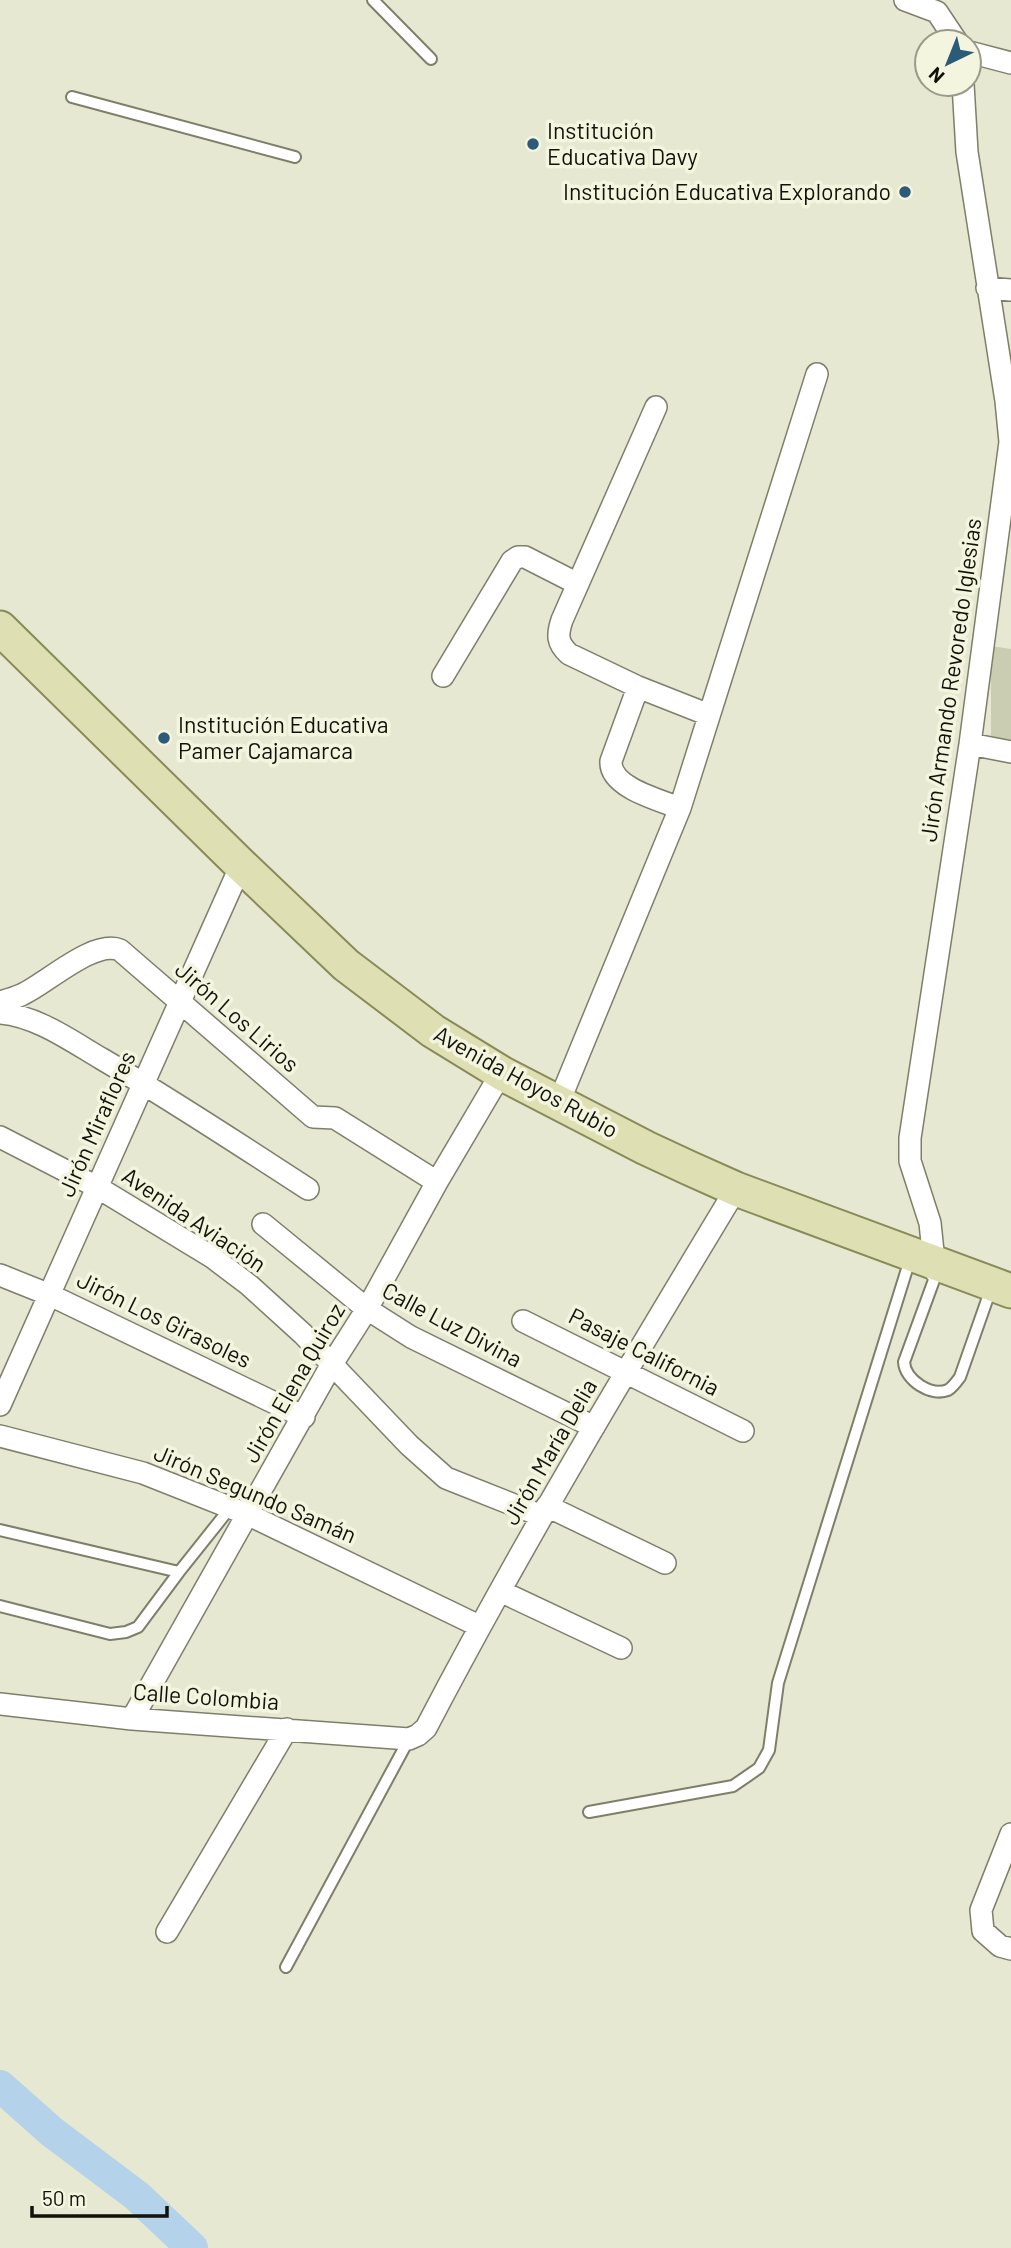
<svg xmlns="http://www.w3.org/2000/svg" width="1011" height="2248" viewBox="0 0 1011 2248" font-family="Barlow,sans-serif">
<style>
.green{fill:#cbcdb2}
.lines{fill:none;stroke-linecap:round;stroke-linejoin:round}
.river{stroke:#b4d2e9;stroke-width:32}
.service-casing{stroke:#7e7f6a;stroke-width:14}
.minor-casing{stroke:#7e7f6a;stroke-width:24}
.primary-casing{stroke:#888a57;stroke-width:37}
.service{stroke:#fff;stroke-width:10}
.minor{stroke:#fff;stroke-width:21}
.primary{stroke:#dedfb3;stroke-width:33}
.poi-dot{fill:#2c5b79;stroke:#f4f5df;stroke-width:2.5}
.labels{text-anchor:middle;stroke-width:7;stroke-linejoin:round;paint-order:stroke}
.poi-label{font-size:23px;fill:#11120a;stroke:#f4f5df;text-anchor:start}
.street-label{font-size:23px;fill:#11120a;stroke:#f4f5df}
</style>
<rect width="100%" height="100%" fill="#e7e8d2"/>
<!-- green -->
<path class="green" d="M991,646L1011,649V740L991,737Z"/>
<g class="lines">
<!-- river -->
<path class="river" d="M0,2086L52,2132L137,2196L192,2248"/>
<defs>
<path id="service" d="M373,0L431,59
M72,97L295,157
M934,1280L904,1362C905,1380 931,1397 948,1390C953,1387 957,1381 960,1377L987,1300
M0,1530L179,1572
M0,1606L110,1634L126,1632L138,1627L179,1572L230,1508
M589,1812L733,1786L759,1768L769,1750L778,1683L907,1269
M286,1967L409,1739"/>
<path id="minor" d="M905,0L937,12L957,42
M969,52L1011,63
M987,288L1011,290
M656,407L562,620C557,635 557,643 569,654L638,687L709,715
M443,676L512,561L518,557H525L578,584
M638,687L611,761C609,787 659,800 680,808
M970,744L1011,752
M0,1002C7,1000 15,998 21,995C45,985 93,939 120,950L313,1117L335,1118L437,1182
M0,1013C37,1016 71,1041 102,1059C172,1100 240,1145 308,1189
M559,1102L680,808L817,374
M0,1137L97,1187L212,1257L249,1285L303,1334L409,1445L446,1478L542,1516
M263,1224L367,1309L411,1337L594,1427
M935,1271L930,1223L910,1161V1138L970,744L1010,442L1006,401L967,152L963,84
M0,1275L50,1295L304,1417
M523,1321L743,1431
M0,1405L241,865
M0,1436L143,1473L249,1515L479,1626
M547,1506L665,1563
M500,1591L621,1648
M0,1704L132,1719L409,1739L418,1735L426,1728C522,1544 629,1366 736,1189
M132,1719L332,1364L367,1309L437,1182L493,1087L503,1074
M1011,1834L981,1910L983,1931L1000,1946L1011,1949
M167,1932L287,1729"/>
<path id="primary" d="M0,628L241,865L346,965L433,1031L503,1074L646,1148L689,1168L736,1189L1011,1291"/>
</defs>
<!-- service casing -->
<use href="#service" class="service-casing"/>
<!-- minor casing -->
<use href="#minor" class="minor-casing"/>
<!-- primary casing -->
<use href="#primary" class="primary-casing"/>
<!-- service -->
<use href="#service" class="service"/>
<!-- minor -->
<use href="#minor" class="minor"/>
<!-- primary -->
<use href="#primary" class="primary"/>
</g>
<!-- markers -->
<g class="poi-dot">
<circle cx="533" cy="144" r="7"/>
<circle cx="905" cy="192" r="7"/>
<circle cx="164" cy="738" r="7"/>
</g>
<g class="labels">
<!-- poi labels -->
<g class="poi-label">
<text x="547" y="139">Institución<tspan x="547" dy="26">Educativa Davy</tspan></text>
<text x="891" y="200" text-anchor="end">Institución Educativa Explorando</text>
<text x="178" y="733">Institución Educativa<tspan x="178" dy="26">Pamer Cajamarca</tspan></text>
</g>
<!-- street labels -->
<g class="street-label">
<text transform="translate(951 680) rotate(-82)" y="8">Jirón Armando Revoredo Iglesias</text>
<text transform="translate(237 1017) rotate(41)" y="8">Jirón Los Lirios</text>
<text transform="translate(526 1082) rotate(29)" y="8">Avenida Hoyos Rubio</text>
<text transform="translate(97 1124) rotate(-66)" y="8">Jirón Miraflores</text>
<text transform="translate(194 1220) rotate(34)" y="8">Avenida Aviación</text>
<text transform="translate(164 1320) rotate(26)" y="8">Jirón Los Girasoles</text>
<text transform="translate(452 1325) rotate(28)" y="8">Calle Luz Divina</text>
<text transform="translate(644 1352) rotate(27)" y="8">Pasaje California</text>
<text transform="translate(294 1383) rotate(-60)" y="8">Jirón Elena Quiroz</text>
<text transform="translate(550 1452) rotate(-60)" y="8">Jirón María Delia</text>
<text transform="translate(255 1494) rotate(23)" y="8">Jirón Segundo Samán</text>
<text transform="translate(206 1697) rotate(4)" y="8">Calle Colombia</text>
</g>
</g>
<!-- north arrow -->
<g transform="translate(948 63) rotate(223)"><circle r="33" fill="#f4f5df" stroke="#999a8a" stroke-width="2"/>
<path d="M0-5L12 26L0 18L-12 26Z" fill="#2c5b79"/>
<text y="-10" font-size="19" font-weight="bold" text-anchor="middle" fill="#11120a">N</text>
</g>
<!-- scale -->
<path d="M32 2206v10h135v-10" fill="none" stroke="#11120a" stroke-width="3.5"/>
<text x="42" y="2206" font-size="21" fill="#11120a" stroke="#f4f5df" stroke-width="5" paint-order="stroke">50 m</text>
</svg>
